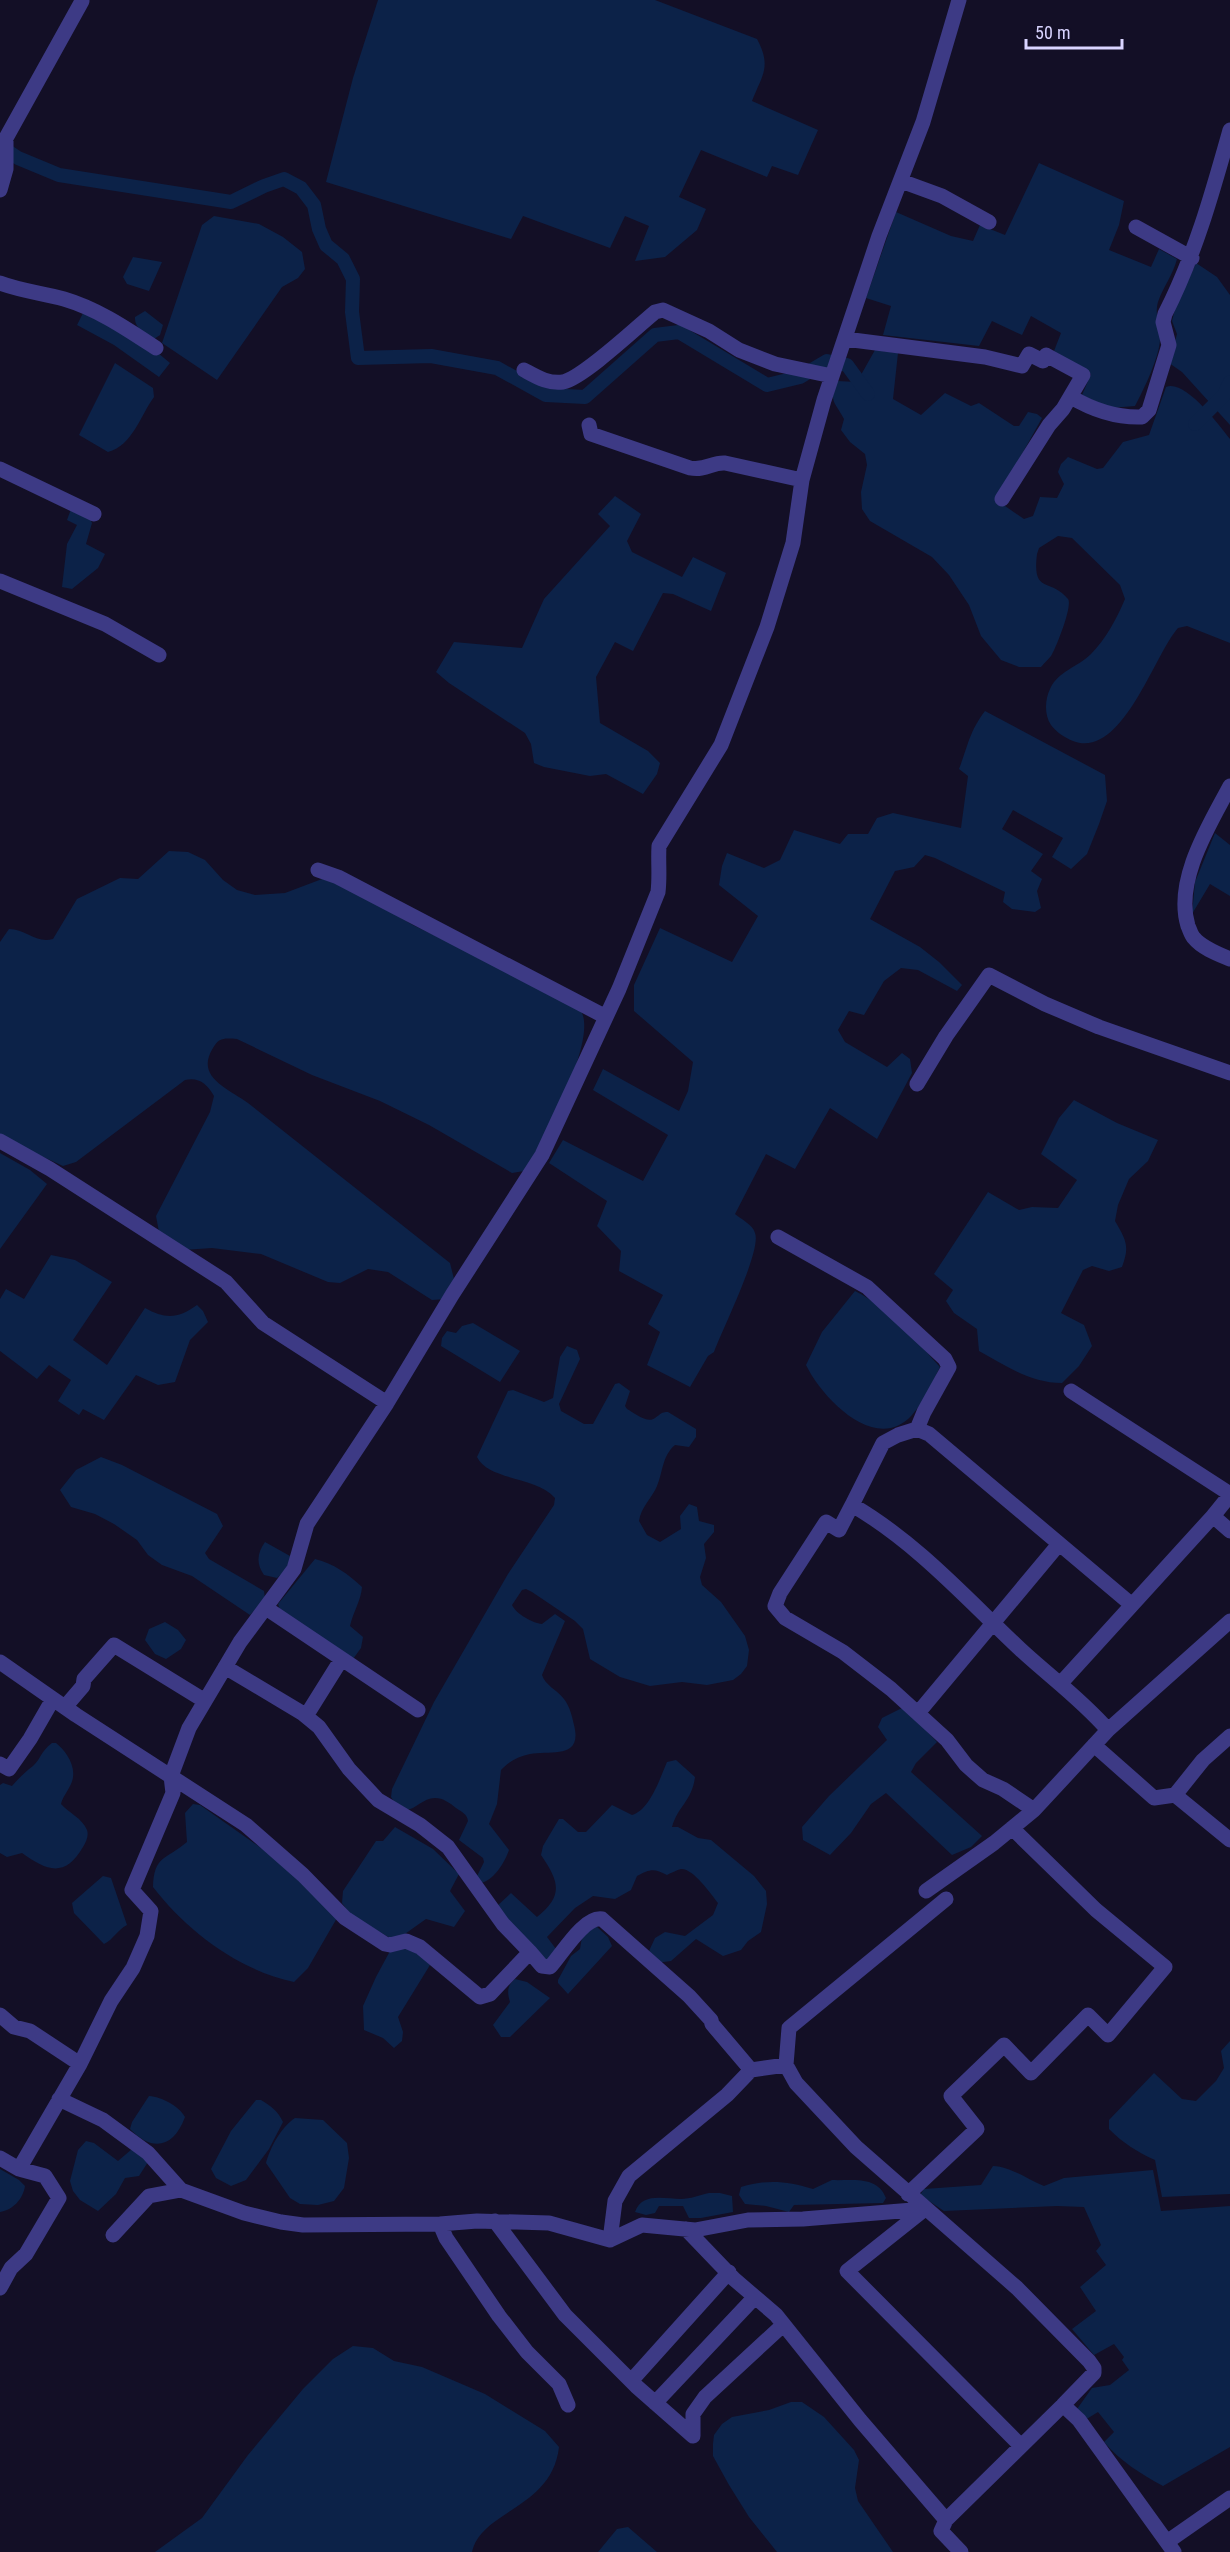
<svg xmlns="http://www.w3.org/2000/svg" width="1230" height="2552" viewBox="0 0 1230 2552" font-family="'Roboto Condensed',sans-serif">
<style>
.water{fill:#0c2248}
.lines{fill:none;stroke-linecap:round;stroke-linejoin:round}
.canal{stroke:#0c2248;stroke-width:14}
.minor{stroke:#3d3a85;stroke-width:15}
</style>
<rect width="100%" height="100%" fill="#130f26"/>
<!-- water -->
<path class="water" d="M378,0H655L757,39C772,67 762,75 752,101L818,130L798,175L772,166L767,177L701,150L679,197L706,209L697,230L665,257L635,261L649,226L625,216L610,248L523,216L511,239L326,182L353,78Z
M1039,163L1124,201L1119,225L1109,250L1151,267L1159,249L1177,259C1173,275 1163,287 1158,302C1154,316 1161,327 1160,340C1159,358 1144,389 1135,406L1110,408L1082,395L1091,374L1054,351L1061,333L1031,316L1022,335L992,321L979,346L883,335L891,306L866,298L896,212L951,236L973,241L980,225L1005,235Z
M214,216L259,224L283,237L302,252L305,269L298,278L282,287L217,380L162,343L202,225Z
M133,257L162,262L149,291L127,284L123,277Z
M1196,263L1217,277L1230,295V425L1182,372L1169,363L1177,334L1172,321L1175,309Z
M84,311L158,353L170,363L159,377L114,345L77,325Z
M145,311L163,325L160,335L154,339C145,334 134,328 135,317Z
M875,350L898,353L893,399L921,415L945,393L971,406L979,403L1014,426H1019L1028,412L1037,414L1042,418L1017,463L1005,506L1024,519L1033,516L1040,497L1057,498L1064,484L1058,472L1061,464L1068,457L1097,469L1103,468L1123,442L1149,435L1166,387C1185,379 1219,425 1230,439V643L1187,626L1178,628C1154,655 1122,760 1073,741C1065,738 1055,731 1051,725C1044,715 1045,699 1050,689C1058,671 1078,667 1091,654C1106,639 1117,618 1125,599L1120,585L1072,538L1058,536L1039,548L1037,554C1032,595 1050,577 1068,599C1073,605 1056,648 1051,656C1048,660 1044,663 1041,667H1019L1001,660L981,636L969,605L949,575L932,557L870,521L862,509L861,492L867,465L865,454L850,442L841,430L844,419C834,400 829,403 837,381L857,382Z
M115,363L153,388L154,397C140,416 133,445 108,452L79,435Z
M615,496L641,514L627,541L632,552L682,577L693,557L726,573L711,611L673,594L663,593L633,651L615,642L596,677L600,723L648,751L660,763L657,774L643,794L606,774L590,776L544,767L534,763L531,744L525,733L449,683L436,672L454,642L522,648L544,599L610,526L598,514Z
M71,509L89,516L92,523L86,544L105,554L98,568L72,589L62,587L67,544L77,525L67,520Z
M985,711L1105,775L1107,801L1099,824L1087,854L1071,869L1052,857L1063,838L1013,810L1002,829L1043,854L1031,871L1042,879L1037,891L1041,908L1035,912L1012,909L1003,902L1005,892L935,858L925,855L914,867L895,871L870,919L920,947L939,962L962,985L957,991L918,970L901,968L884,981L864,1015L849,1011L838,1030L845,1042L887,1067L902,1053L910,1059L912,1073L877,1139L830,1108L795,1169L766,1154L735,1214C741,1219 753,1225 755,1233C762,1250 722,1330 714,1352L708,1356L690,1387L647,1365L660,1332L648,1324L663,1295L619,1271L621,1251L597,1226L607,1201L549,1163L563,1140L643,1181L668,1135L593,1090L603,1069L679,1111L688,1091L693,1062L634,1011V985L660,928L732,962L758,916L719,885L722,866L727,853L764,868L780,860L794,830L840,844L848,834H868L877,818L893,813L961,828L968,776L959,769C968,746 969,732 985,711Z
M1215,833L1230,845V896L1210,884L1192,914L1195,882Z
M169,851L188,852L205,860L223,880L237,890L255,895L285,893L322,879L344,885L413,925L572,1003C575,1005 580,1009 582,1013C595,1042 548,1130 535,1159L524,1171L512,1173L429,1125L380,1101L312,1075L237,1039C225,1038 219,1037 213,1048C195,1077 227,1088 248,1103L450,1263L455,1283L445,1299L432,1300L388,1272L368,1269L340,1283L328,1282L261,1254L212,1248L183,1250L159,1232L156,1216L210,1112L214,1096C207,1084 199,1077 185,1080L76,1162L63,1166L0,1137V942L9,929C26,929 36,944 53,939L77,899L120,878L138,879Z
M1074,1100L1117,1123L1158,1140L1148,1161L1129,1179L1118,1205L1115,1221C1126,1240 1130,1246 1122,1267L1109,1271L1092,1266L1083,1270L1061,1313L1084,1325L1092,1346L1079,1366L1062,1383C1031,1383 1006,1366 979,1351L977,1329L954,1313L946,1301L953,1290L934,1274L988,1192L1019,1210L1032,1207L1058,1208L1077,1180L1041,1154L1059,1118Z
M0,1153L30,1170L47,1184L0,1249Z
M51,1255L75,1260L112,1282L73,1340L107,1365L145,1308C165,1319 178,1319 197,1305L203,1311L208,1322L190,1340L175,1382L158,1385L136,1375L104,1420L83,1409L79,1415L58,1401L71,1380L49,1365L37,1379L0,1351V1299L6,1289L24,1299Z
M855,1291C889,1308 915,1339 940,1367C932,1383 924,1402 912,1415C876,1455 822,1398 806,1365L822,1332Z
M473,1323L520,1351L500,1382L441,1346L442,1338L447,1331L456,1333L462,1326Z
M567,1346L577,1350L580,1359L559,1404L561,1411L584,1424H593L615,1384L619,1383L630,1391L625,1406L627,1409C634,1413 648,1424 655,1418C661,1414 661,1412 668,1412L696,1429V1437L689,1447L675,1445C662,1456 663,1472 657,1486C652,1498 641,1507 639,1521L647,1535L660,1542L681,1529L680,1516L689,1504L697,1507L699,1521L714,1525V1532L704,1544L706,1558L700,1577L702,1585L721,1602L745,1636L749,1650L747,1666L741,1674L733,1680L707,1685L682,1682L650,1686L620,1677L590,1659L583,1629L575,1621L532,1592L526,1589L522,1590L512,1605C516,1614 533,1623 542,1624L555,1614L565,1621L542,1675C545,1685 557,1690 564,1699C570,1707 572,1716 574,1725C583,1760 550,1750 530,1754C519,1756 508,1762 501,1770L497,1804L489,1824L509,1850C505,1862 493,1882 480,1883L477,1876L484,1862L483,1858L459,1840L468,1821C467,1814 462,1812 456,1808C450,1803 443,1798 435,1798C417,1798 408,1825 391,1797L392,1789L434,1702L508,1574L554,1505L555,1498C536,1476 489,1481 477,1457L508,1391L513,1390L544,1402L553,1398L560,1357Z
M101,1457L122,1465L217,1514L223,1526L205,1553L209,1559L264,1591L265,1599L250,1615L192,1576L162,1565L148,1555L137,1540L114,1524L95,1514L71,1507L60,1490L76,1470Z
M265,1542L290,1556L289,1567L277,1578L264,1575C256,1564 257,1553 265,1542Z
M315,1559C334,1564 347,1573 362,1587C361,1601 353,1612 350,1626L363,1637L361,1648L353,1659L282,1616L278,1604Z
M165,1622L178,1630L186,1640L181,1649L166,1659L155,1654L145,1640L149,1629Z
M904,1707L937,1742L916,1763L911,1772L982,1836L971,1847L952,1855L886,1793L871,1804L851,1833L830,1855L803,1840L802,1827L829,1796L887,1740L878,1727L882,1718Z
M52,1743H56C65,1750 75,1764 73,1777C72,1787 63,1795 61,1804C69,1813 82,1818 87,1830C89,1836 86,1842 83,1847C65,1878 47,1871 22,1853L7,1857L0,1853V1785L3,1783L12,1786C19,1778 25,1772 33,1766C41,1759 40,1752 52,1743Z
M676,1760L695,1777C692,1801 678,1806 672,1827H678L698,1838L711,1840L754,1876L766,1891L767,1904L761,1932L748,1941L741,1950L723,1956L696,1939L671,1961L656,1963L649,1951L655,1938L665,1932L685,1936L713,1915L718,1903C711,1894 693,1868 681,1869C677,1870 671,1873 667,1875C654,1868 650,1869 637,1876L631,1890L615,1899L593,1896L575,1908L547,1937L559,1953L543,1964L496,1907L511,1893L537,1917C565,1895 558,1880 541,1855L543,1846L559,1819H563L578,1832H586L612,1805L632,1815C650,1810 660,1778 667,1762Z
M193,1804L200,1805L278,1860L337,1918L308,1968L294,1982C238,1970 187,1931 153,1887C154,1855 166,1860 187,1842L185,1813Z
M395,1827L433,1849L459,1874L450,1891L465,1911L454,1927L426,1919L395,1941L351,1915L342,1903L343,1891L376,1841H383Z
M103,1876L111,1878L127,1925C117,1930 114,1939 104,1944L74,1913L72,1903Z
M596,1926L608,1937L612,1946L568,1994L558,1983V1980L571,1956L580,1949L582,1937Z
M407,1943L430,1965L398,2017L403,2032L402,2041L394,2048L383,2038L364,2030L363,2006L376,1977L390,1951Z
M515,1979L527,1982L550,1998L510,2037H501L493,2025L510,2002C507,1992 507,1986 515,1979Z
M1230,2041V2194L1162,2197L1155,2160C1137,2152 1123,2143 1109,2129V2120L1154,2073L1182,2099L1196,2101L1216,2081L1224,2068L1221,2051Z
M149,2096C162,2097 179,2106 185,2117C174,2147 153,2153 130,2129L132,2122Z
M256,2100H261C271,2106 278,2111 283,2122L269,2149L246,2180L231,2186L216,2178L211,2169L231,2131Z
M295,2118L323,2120L347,2143L349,2158L344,2188L334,2201L318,2205L300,2204L290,2198L266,2163C270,2148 281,2127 295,2118Z
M86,2141L94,2143L118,2161L132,2149L148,2162L139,2176L125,2178L116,2194L98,2211L80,2200L73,2191L70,2181L78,2150Z
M993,2166C1012,2167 1026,2179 1044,2186L1064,2178L1153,2170L1161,2211L1230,2206V2447L1163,2486C1141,2474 1120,2461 1104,2442L1114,2432L1098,2412L1085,2420L1077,2409L1092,2388L1110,2385L1129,2370L1122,2360L1124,2357L1114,2344L1094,2355L1072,2329L1096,2311L1080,2287L1106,2265L1096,2251L1101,2245L1084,2207L1057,2206L944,2211L920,2195L924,2189L981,2185Z
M0,2169L19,2180L25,2186C23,2199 13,2210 0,2212Z
M832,2180C852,2181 877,2175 886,2198L883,2203L794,2205L789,2212L766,2206L745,2204L739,2195L741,2187C767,2179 787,2181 813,2189Z
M709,2193H720L732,2196L733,2212L701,2218H689L683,2206H659L655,2213L646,2215L635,2212C642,2192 664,2199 681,2199C690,2199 700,2195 709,2193Z
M353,2346L373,2348L394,2361L422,2367L485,2394L545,2431L559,2447C552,2509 481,2510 472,2552H155L202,2518L248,2455L303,2389L333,2359Z
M791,2402H802L824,2417L854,2450L859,2460L855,2488L858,2501L893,2552H777L749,2517L729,2485L713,2456V2444L714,2435L722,2424L732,2417L769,2410Z
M628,2527L657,2552H598L617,2529Z"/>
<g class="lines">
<!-- canal -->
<path class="canal" d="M0,146L18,158L59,175L231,202L264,186L284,179L301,188L314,205L319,229L326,245L343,259L353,279L352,312L358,358L431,356L497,368L546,395L585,397L655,335L679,332L767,385L800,377L827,361L847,365L868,394
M1195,424L1224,395L1230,382"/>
<!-- minor -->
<path class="minor" d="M901,181L942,196L989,222
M0,190L6,169V138L82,1
M1136,227L1192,258
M0,283C21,291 43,293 64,299C98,309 127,329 156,348
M845,339L985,357L1022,366L1029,354L1043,361L1046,355L1083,375L1063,409L1049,425L1002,499
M524,370C537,377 548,384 563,382C583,378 637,327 655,312L663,310L709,331L739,350L775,364L832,376
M1071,397C1093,410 1116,418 1142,417L1149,410L1169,345L1163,322L1165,314C1195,255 1212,194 1230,130
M589,425L591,434L690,468C706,471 712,462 725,463L802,480
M0,469L94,514
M0,581L105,624L159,655
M1230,786C1210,824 1174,880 1188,926C1190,930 1191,935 1194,938C1202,948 1218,954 1230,959
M318,870L338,877L606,1017
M917,1084L946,1036L989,975L1045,1004L1099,1027L1230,1073
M0,1141L50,1169L226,1282L263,1323L387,1403
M778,1237L867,1287L945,1359L949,1367L924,1412L917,1429
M1071,1391L1230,1494
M1230,1495L1213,1516L1230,1531
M852,1505L883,1443L898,1435L917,1429L929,1434L1132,1605
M266,1608L418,1710
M0,1662L76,1715L246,1825L303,1875L345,1918L385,1944L390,1945L406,1941L420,1947L480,1997L490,1994L530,1952L542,1966L550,1967C562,1954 584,1916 602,1919L689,1996L711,2020L712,2024L751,2070
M225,1667L302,1713L319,1727L349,1769L378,1800L420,1825L448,1847L503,1924L530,1952
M1061,1683L1213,1516
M65,1707L83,1686L84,1679L114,1645L205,1701
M918,1713L1059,1544
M306,1716L341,1660
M1094,1745L1154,1798L1175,1795L1203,1760L1230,1736
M0,1764L9,1769L30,1739L53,1699
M1175,1795L1230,1840
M1034,1810L1003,1789L983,1780L966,1765L947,1740L891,1689L843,1652L785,1618L775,1606L780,1593L826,1522L839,1530L852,1505C916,1542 966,1598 1020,1649C1049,1676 1081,1699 1108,1730
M926,1891L994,1843L1034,1810L1108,1730L1230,1621
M946,1899L789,2028L786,2065L796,2083L856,2147L1017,2288L1089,2361L1094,2368V2373L1063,2405L1079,2420L1174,2552
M0,2015L14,2027L30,2031L80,2064
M59,2099L103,2120L148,2153L181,2190L244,2213L281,2222L303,2225L440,2224L477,2221L549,2223L610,2240L642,2225L695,2230L748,2220L803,2219L925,2209
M0,2158L19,2169L45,2176L59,2198L26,2254L11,2268L0,2288
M19,2169L80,2064L111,2001L133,1968L147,1936L151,1911L132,1890L173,1793L171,1776L189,1728L240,1642L294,1569L307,1524L387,1403L452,1295L542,1155L619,989L658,892C660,876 658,862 659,846L721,745L767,627L793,543L802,480L824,400L879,236L923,122L959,0
M908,2194L977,2129L951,2096L1004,2045L1031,2073L1088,2015L1108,2035L1165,1967L1096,1910L1012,1828
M925,2209L847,2271L1021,2446
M495,2221L565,2315L636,2386L693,2436
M440,2224L446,2238L499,2316L527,2352L559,2384L568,2405
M686,2229L734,2279L776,2315L860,2420L946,2520L1063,2405
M113,2235L149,2196L181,2190
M610,2240L615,2201L629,2176L727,2095L751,2070L786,2065
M631,2381L729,2272
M655,2403L754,2298
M693,2436V2414L705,2397L783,2325
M946,2520L941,2531L961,2552
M1167,2542L1230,2498"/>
</g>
<!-- scale -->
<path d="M1026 39v9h96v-9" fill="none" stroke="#d9d4ff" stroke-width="3"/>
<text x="1035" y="39" font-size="18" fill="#d9d4ff" stroke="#130f26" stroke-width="4.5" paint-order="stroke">50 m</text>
</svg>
